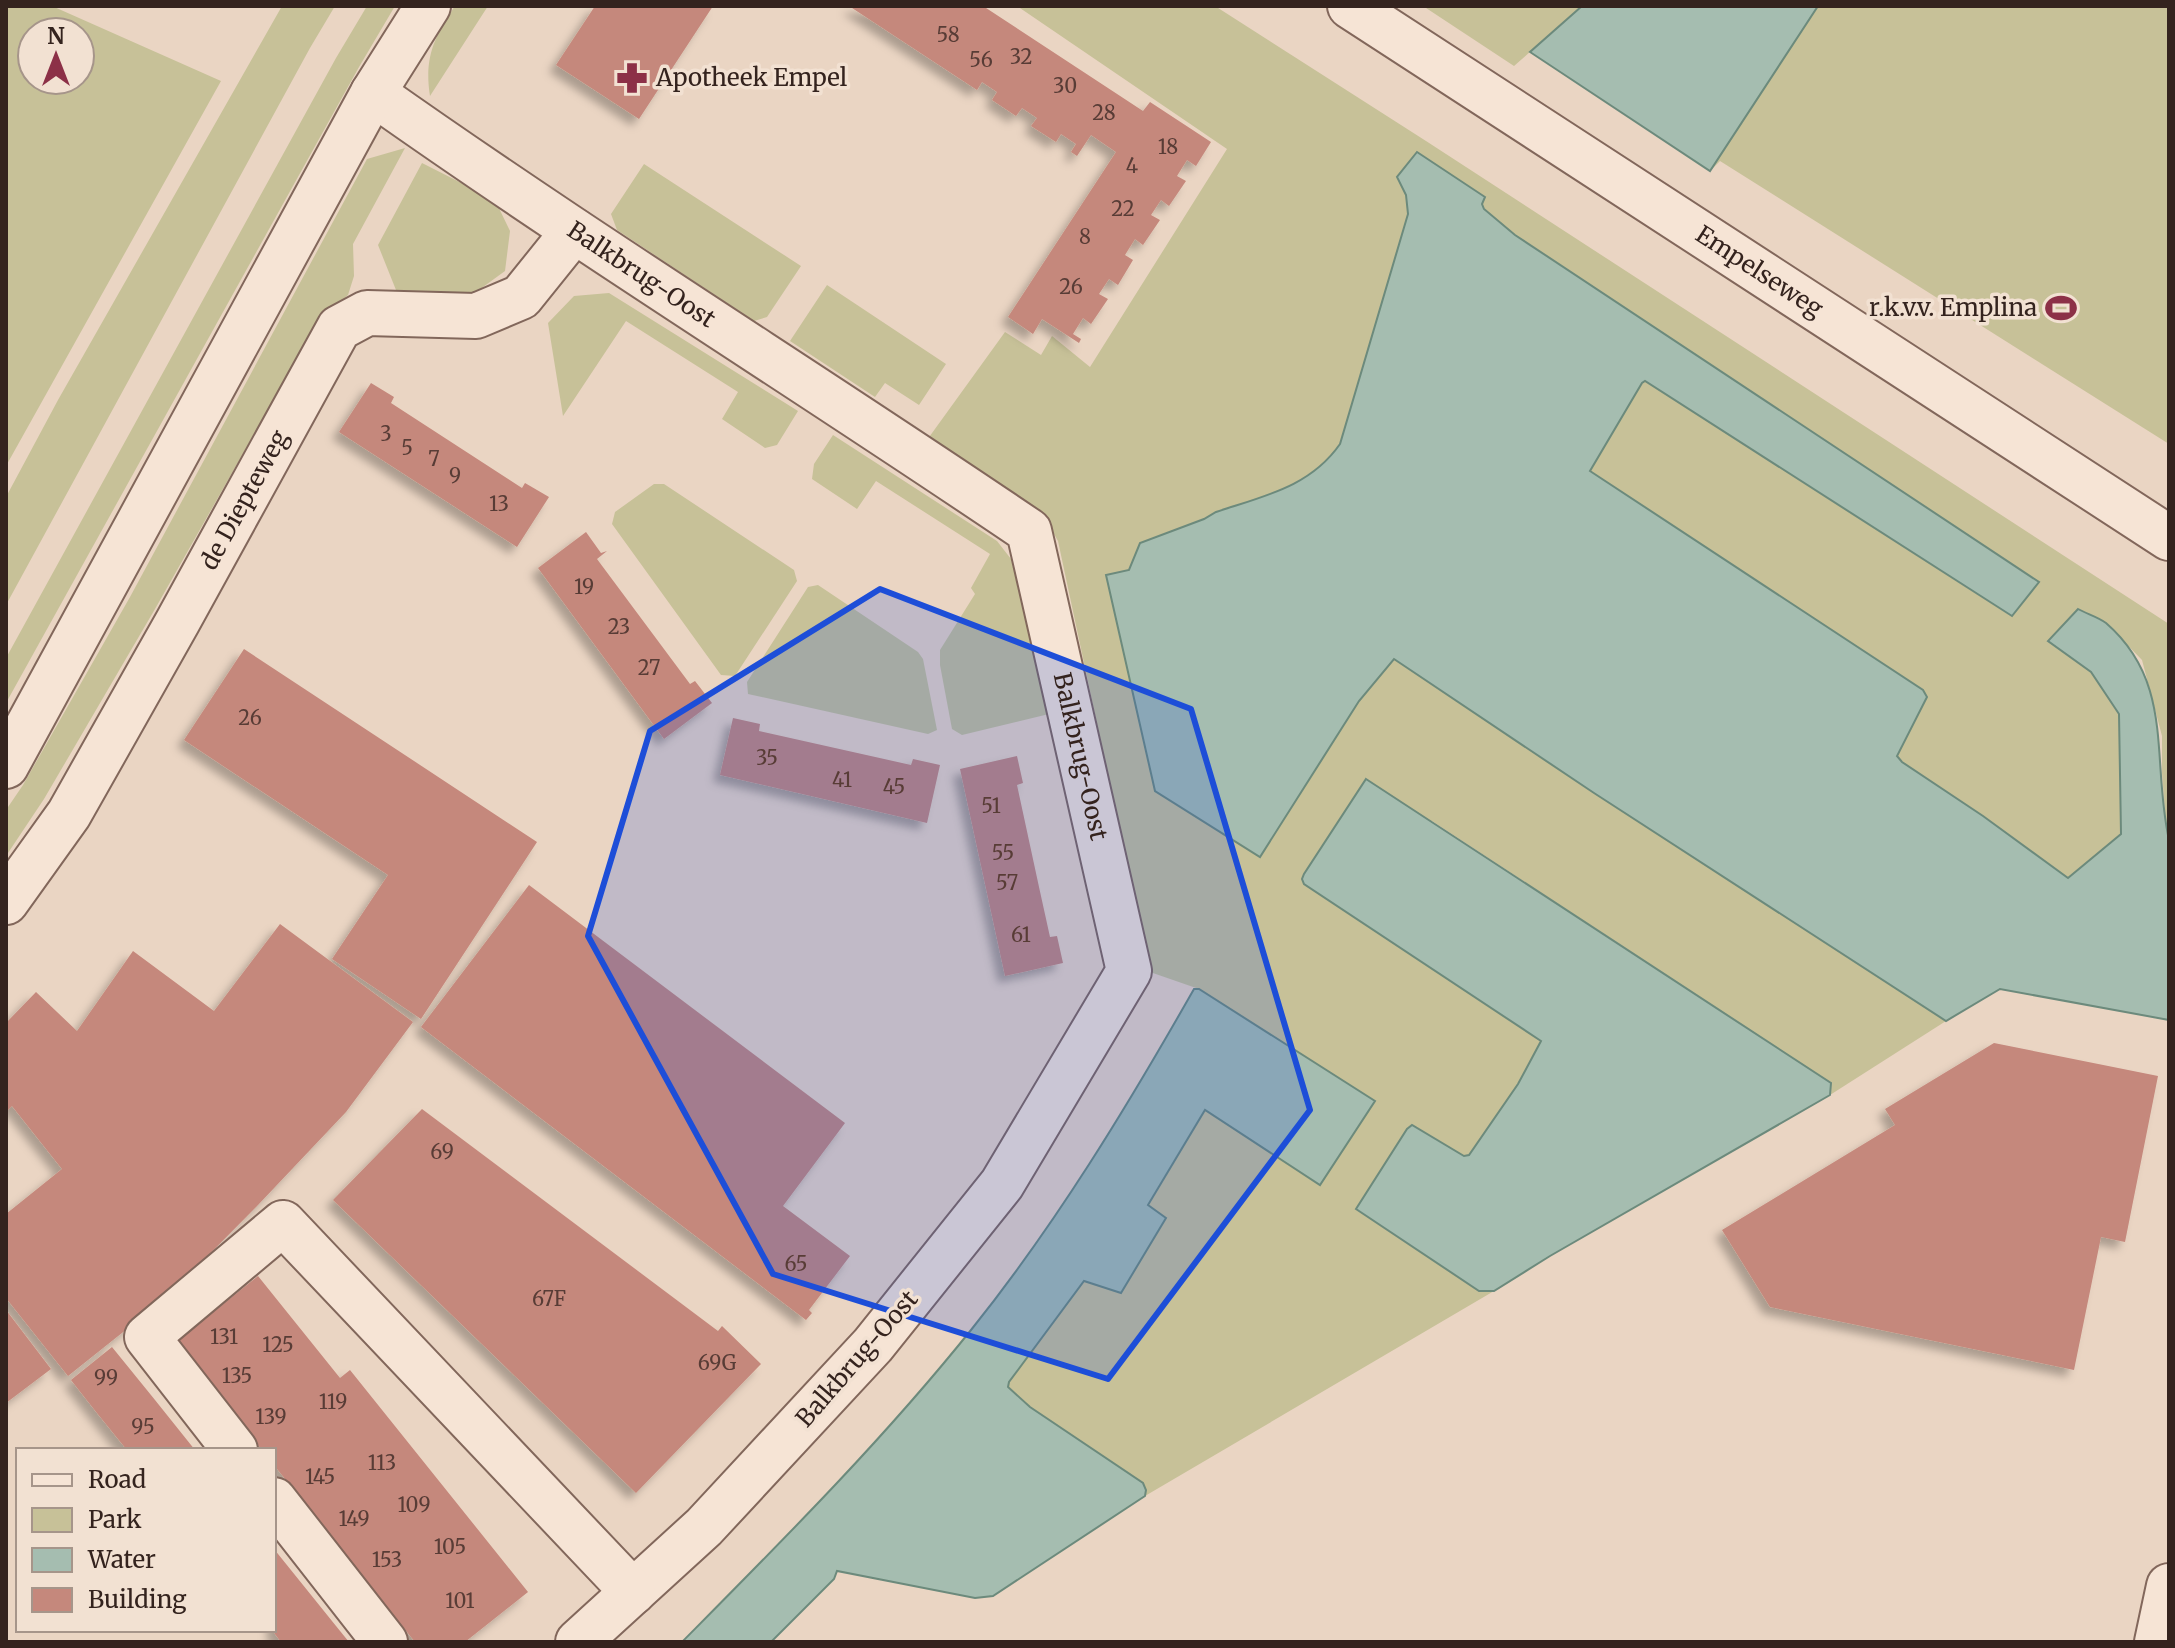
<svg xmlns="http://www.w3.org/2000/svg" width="2175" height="1648" viewBox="0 0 2175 1648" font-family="Merriweather,serif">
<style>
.green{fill:#c7c198;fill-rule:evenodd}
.water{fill:#a5bdb0;stroke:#6c8a7c;stroke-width:2}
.building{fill:#c5887c;filter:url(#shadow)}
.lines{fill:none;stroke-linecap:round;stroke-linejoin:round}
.minor-casing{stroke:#82675b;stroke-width:48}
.minor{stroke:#f6e4d5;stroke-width:44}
.marked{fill:#1d4ed8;fill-opacity:0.2;stroke:#1d4ed8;stroke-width:6;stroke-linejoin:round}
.labels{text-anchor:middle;stroke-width:7;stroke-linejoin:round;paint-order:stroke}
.number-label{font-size:20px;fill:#583c36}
.poi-label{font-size:24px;fill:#34231e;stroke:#f2e1d2;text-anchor:start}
.street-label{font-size:24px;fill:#34231e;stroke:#f2e1d2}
</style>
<defs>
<filter id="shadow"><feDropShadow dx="-7" dy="7" stdDeviation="4" flood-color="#0004"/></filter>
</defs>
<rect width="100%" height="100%" fill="#ead5c3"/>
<!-- green -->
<path class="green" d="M6,6H52L221,81L6,466ZM32,32H80V80H32Z
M282,6H335L310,48L6,605V497L58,400Z
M367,6H395L359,67L6,703V658L336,58Z
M455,6H488L430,96C424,58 434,37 455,6Z
M1017,6H1215L1426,141L2169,624V840L2166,826L2162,773V736L2142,660L2105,622L2048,641L2091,672L2119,714L2121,834L2068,878L1983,816L1902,762L1897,755L1927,697L1923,690L1590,471L1642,383L1645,381L2011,616L2038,582L1515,235L1484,209L1482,204L1485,197L1406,195L1408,214L1340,444C1309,487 1264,496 1216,512L1204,519L1359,701L1394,659L1594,793L1946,1021L1830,1095L1831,1083L1432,821L1304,884L1541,1041L1518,1084L1469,1155L1464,1156L1412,1126L1407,1129L1356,1209L1485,1291H1494L1145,1496L1146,1490L1142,1483L1030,1407L1008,1386L1009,1382L1084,1280L1120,1293L1157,1211L1148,1206L1206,1109L1319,1184L1199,989L1150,972L1058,541L1040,510L927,440L1005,332L1041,355L1052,336L1090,367L1227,149Z
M1423,6H1582L1514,66Z
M1818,6H2169V444L1720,161L1710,171Z
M405,148L353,244L354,276L348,295L318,321L155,609L44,799L6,856V810L23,785L130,597L367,159Z
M422,163L495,200L510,231L505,271L472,295L396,290L378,245Z
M644,164L801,266L767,317L754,321L617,230L611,214Z
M827,285L946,364L919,405L885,383L875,397L790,341Z
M609,293L798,411L777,445L765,448L722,419L738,392L626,321L563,416L548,323L574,296Z
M833,435L997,541L1011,559L1049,714L962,735L952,729L940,665V650L975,594L971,588L990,554L876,481L857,509L812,479L814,464Z
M654,484H664L794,570L797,581L735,676L721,675L612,524L615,512Z
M818,585L918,652L923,659L937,730L928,734L748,694L747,682L808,587Z"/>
<!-- water -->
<path class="water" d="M1582,6H1818L1710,171L1530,52Z
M1417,152L1485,197L1482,204L1484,209L1515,235L2039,582L2012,616L1645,381L1642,383L1590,471L1923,690L1927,697L1897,756L1902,762L1983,816L2068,878L2121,834L2119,714L2091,672L2048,641L2078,609C2087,614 2098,617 2106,623C2175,683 2151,759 2169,840V1020L2000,989L1946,1021L1594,793L1394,659L1359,701L1260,857L1155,791L1106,575L1129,570L1140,543L1204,519L1216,512C1264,496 1310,487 1340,444L1408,214L1406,195L1397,177Z
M1366,779L1831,1083L1830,1095L1550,1256L1494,1291H1479L1356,1209L1407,1129L1412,1125L1464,1156L1469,1155L1518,1084L1541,1041L1304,884L1302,879L1304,874Z
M1194,989H1199L1375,1101L1320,1185L1205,1110L1148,1205L1166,1218L1121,1293L1084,1281L1009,1382L1008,1387L1030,1407L1143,1483L1146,1490L1145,1496L993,1596L975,1598L837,1571L834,1579L771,1642H682C782,1541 882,1441 971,1330C1056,1224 1127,1107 1194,989Z"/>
<!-- building -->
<path class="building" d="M595,6H713L639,119L556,65Z
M849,6H983L1143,111L1150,102L1211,142L1196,166L1187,160L1177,176L1186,181L1169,206L1161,200L1151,215L1160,220L1143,245L1135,239L1125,255L1133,260L1118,285L1109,279L1099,294L1108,299L1091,324L1083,318L1073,334L1081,339L1079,343L1042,319L1033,334L1008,317L1116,152L1091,135L1077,156L1071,152L1076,144L1061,134L1056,142L1031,126L1037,118L1022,108L1016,116L992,100L997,92L982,82L977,90Z
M371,383L394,397L391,403L522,488L525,483L549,497L517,547L339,432Z
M586,532L601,553L607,551L597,559L690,684L695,681L712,703L664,739L538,568Z
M244,649L537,842L421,1019L332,959L388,875L184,740Z
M733,718L760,724L759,731L911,765L913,759L940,765L927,823L720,775Z
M1017,756L1023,783L1017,785L1039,887L1050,937L1057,936L1063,963L1005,976L960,769Z
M529,885L845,1123L783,1206L850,1256L809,1310L812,1313L806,1320L421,1027Z
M280,924L413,1022L346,1112L258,1205L167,1297L68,1376L6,1298V1214L62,1169L12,1106L6,1112V1023L36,992L77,1031L133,951L214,1011Z
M1994,1043L2158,1076L2125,1242L2101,1237L2074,1370L1770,1307L1722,1230L1895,1125L1885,1109Z
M422,1109L718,1331L722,1326L761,1364L636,1493L333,1200Z
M258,1276L340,1378L350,1370L528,1592L465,1642H415L274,1465V1450H262L176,1342Z
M6,1310L51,1369L6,1403Z
M112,1347L155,1400L195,1450H127L97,1413L71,1380Z
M274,1549L336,1626L349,1642H281L272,1630H274Z"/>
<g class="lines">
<defs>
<g id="minor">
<path id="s1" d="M1350,6L2169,538"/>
<path id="s2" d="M373,93C588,245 811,383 1029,531L1129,971L1002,1184L873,1345L704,1527L578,1642"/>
<path d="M6,766L373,93L428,6"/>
<path id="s3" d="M6,902L69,814L178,621L339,328L367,313L476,316L521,297L574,231"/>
<path d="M235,1450L147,1337L283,1223L633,1592"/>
<path d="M274,1500L385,1642"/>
<path d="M2157,1642L2169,1586"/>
</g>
</defs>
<!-- minor casing -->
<use href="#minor" class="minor-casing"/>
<!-- minor -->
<use href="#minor" class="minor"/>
</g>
<!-- marked area -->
<path class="marked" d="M880,589L1191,709L1310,1110L1108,1379L773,1274L588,936L650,731Z"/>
<!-- icons -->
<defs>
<symbol id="pharmacy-bare" viewBox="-9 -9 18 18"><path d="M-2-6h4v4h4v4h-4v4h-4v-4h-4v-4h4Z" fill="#8c3047" stroke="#f2e1d2" stroke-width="2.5" paint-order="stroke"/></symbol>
<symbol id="stadium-bare" viewBox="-9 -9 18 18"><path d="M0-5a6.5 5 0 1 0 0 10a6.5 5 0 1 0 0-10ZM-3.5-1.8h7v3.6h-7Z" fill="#8c3047" stroke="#f2e1d2" stroke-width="2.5" paint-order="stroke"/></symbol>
</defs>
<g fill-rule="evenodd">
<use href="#pharmacy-bare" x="610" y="56" width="44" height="44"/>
<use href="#stadium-bare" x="2039" y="286" width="44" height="44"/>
</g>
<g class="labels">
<!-- number labels -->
<g class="number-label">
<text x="948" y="42">58</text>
<text x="1021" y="64">32</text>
<text x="981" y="67">56</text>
<text x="1065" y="93">30</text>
<text x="1104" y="120">28</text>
<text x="1168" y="154">18</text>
<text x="1132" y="173">4</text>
<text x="1123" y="216">22</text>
<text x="1085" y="244">8</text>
<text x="1071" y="294">26</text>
<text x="386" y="441">3</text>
<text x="407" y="455">5</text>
<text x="434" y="466">7</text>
<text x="455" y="483">9</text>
<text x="499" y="511">13</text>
<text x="584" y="594">19</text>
<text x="619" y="634">23</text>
<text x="649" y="675">27</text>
<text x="250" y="725">26</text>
<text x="767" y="765">35</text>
<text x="842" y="787">41</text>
<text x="894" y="794">45</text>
<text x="991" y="813">51</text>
<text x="1003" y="860">55</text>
<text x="1007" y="890">57</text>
<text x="1021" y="942">61</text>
<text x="442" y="1159">69</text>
<text x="796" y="1271">65</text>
<text x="549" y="1306">67F</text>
<text x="224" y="1344">131</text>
<text x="278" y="1352">125</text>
<text x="717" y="1370">69G</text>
<text x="237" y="1383">135</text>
<text x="106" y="1385">99</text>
<text x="333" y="1409">119</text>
<text x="271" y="1424">139</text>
<text x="143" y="1434">95</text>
<text x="382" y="1470">113</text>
<text x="320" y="1484">145</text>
<text x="414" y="1512">109</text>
<text x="354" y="1526">149</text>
<text x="450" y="1554">105</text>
<text x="387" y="1567">153</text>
<text x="460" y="1608">101</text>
</g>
<!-- poi labels -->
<g class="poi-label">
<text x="656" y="86">Apotheek Empel</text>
<text x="2037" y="316" text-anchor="end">r.k.v.v. Emplina</text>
</g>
<!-- street labels -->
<g class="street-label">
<text dy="8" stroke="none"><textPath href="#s1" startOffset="488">Empelseweg</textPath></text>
<text dy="8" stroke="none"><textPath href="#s2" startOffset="324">Balkbrug-Oost</textPath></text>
<text dy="8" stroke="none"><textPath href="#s3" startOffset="468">de Diepteweg</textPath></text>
<text dy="8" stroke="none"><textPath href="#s2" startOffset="1020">Balkbrug-Oost</textPath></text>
<text transform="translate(857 1359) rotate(-49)" y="8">Balkbrug-Oost</text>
</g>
</g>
<!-- border -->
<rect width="2175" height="1648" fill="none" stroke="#34231e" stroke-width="16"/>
<!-- legend -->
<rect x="16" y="1448" width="260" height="184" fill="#f2e1d2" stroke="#a6958a" stroke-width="2"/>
<rect x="32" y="1474" width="40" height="12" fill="#f6e4d5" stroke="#a6958a" stroke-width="2"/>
<text x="88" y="1488" font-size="24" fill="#34231e">Road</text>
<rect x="32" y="1508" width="40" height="24" fill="#c7c198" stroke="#a6958a" stroke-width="2"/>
<text x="88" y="1528" font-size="24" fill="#34231e">Park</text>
<rect x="32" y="1548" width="40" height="24" fill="#a5bdb0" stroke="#a6958a" stroke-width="2"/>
<text x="88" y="1568" font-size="24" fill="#34231e">Water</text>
<rect x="32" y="1588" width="40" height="24" fill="#c5887c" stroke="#a6958a" stroke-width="2"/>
<text x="88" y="1608" font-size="24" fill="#34231e">Building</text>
<!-- north arrow -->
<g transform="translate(56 56)"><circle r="38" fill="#f2e1d2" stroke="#a6958a" stroke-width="2"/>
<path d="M0-6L14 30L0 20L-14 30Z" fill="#8c3047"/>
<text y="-12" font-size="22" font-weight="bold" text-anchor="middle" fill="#34231e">N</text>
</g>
</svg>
